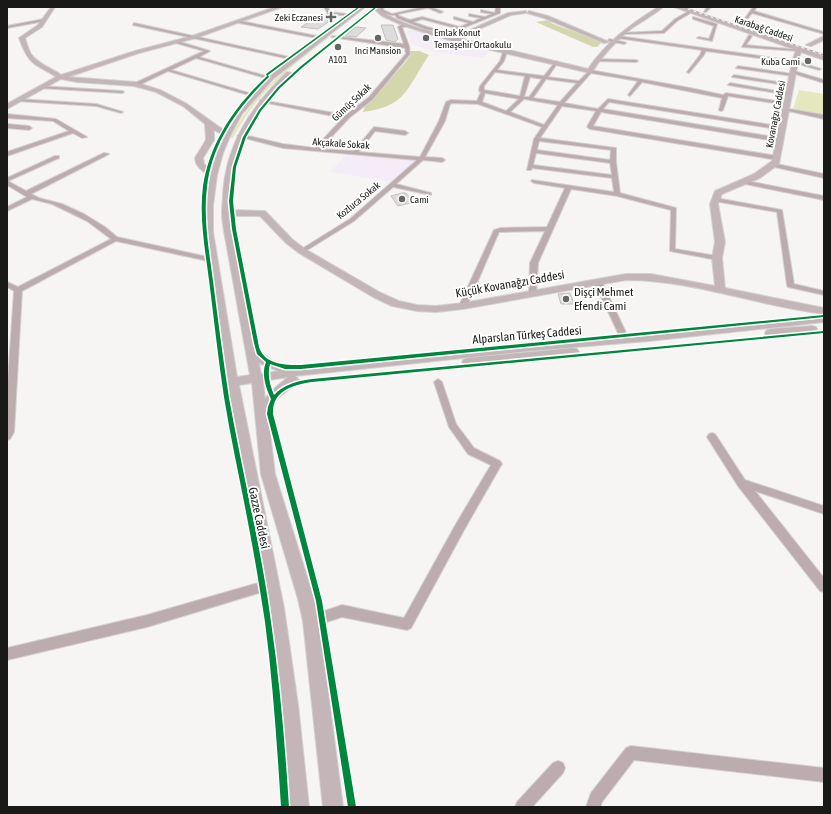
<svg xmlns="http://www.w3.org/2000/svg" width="831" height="814" viewBox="0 0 831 814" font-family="'Asap Condensed',sans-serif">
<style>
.education{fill:#f4edf8}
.green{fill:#e5e7be}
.forest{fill:#d4d6ab}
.building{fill:#dddbdb;stroke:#c2c1c0}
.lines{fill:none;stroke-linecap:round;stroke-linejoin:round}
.street-casing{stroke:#d3d2d1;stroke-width:2}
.secondary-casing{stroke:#d3d2d1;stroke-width:2}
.street{fill:#bdacae;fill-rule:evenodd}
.secondary{fill:#c3b5b8;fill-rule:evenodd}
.rail-casing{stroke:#b6aeaf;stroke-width:1.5}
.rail{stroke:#fff;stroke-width:1;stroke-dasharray:3;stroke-linecap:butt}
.cycleway-casing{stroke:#fff;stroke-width:3}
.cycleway{fill:#00873e;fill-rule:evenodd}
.poi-dot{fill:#666665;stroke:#fff;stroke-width:1.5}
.labels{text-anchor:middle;stroke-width:4;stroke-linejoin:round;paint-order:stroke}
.far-poi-label{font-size:10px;fill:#191918;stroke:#fff;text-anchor:end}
.far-street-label{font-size:10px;fill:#191918;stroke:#fff}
.street-label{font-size:12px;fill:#191918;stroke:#fff}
.poi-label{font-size:12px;fill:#191918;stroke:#fff;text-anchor:start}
</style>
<rect width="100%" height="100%" fill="#f6f5f4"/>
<!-- education -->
<path class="education" d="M413,30L489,51L483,58L434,52L411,44L407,31Z
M347,154L412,159L415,161L392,182L330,172Z"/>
<!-- green -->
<path class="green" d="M327,36L330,37C290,67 256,93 233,138H230C253,93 288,67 327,36Z
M799,90L824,94V115L793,109Z"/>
<!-- forest -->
<path class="forest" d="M549,20L552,21L551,23C567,30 583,34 600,41L601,43L597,47H593L536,22Z
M411,51H419L429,55C422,65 409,90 401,97C391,107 376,110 363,112L365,106L404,64L410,56Z"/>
<!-- building -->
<path class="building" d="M316,18L331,20L318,29L301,27Z
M381,25H393L398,39L395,42L386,40Z
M356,27L366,28L356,37L345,36Z
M402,193H406L414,202L398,206L391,196Z
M570,293L574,304H561L558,294Z"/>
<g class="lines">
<defs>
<path id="street" d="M324,7H328L330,12L354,15L352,16L328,14Z
M380,7H384L383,10L392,14L423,7H431L443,12L440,13L428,8L398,14L399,16L410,20L422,17L460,27L469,23L454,19V17L473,22L481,18L469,16V14L485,17L492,14L481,12V10L495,13L496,7H500V13L448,34L425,29L397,18L395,15H390L380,11ZM422,19L456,28L448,32L427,27L413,22Z
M707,7H711L706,12H704Z
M753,7H757L754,11L824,32V34L752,13L743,24H741Z
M689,11L692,12L677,21L664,33L623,34L621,33L662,31L675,19Z
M693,17L717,24L712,41L697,38L699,37L709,39L714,26L693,19Z
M44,19L45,21L7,28V26Z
M240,21L322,37L324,38L322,39L239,23Z
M134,23L294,58L296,59L294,60L133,25Z
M401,25L412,26L402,27L409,46L410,54L373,99L349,118L320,149L354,151L374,127L405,131L408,133L405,135L375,131L359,152L420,157L439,121L446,102L451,100L477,101L481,92L479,91L480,86L500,61L503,52L505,51L507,52L504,61L497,70L544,76L556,61L558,62L548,77L579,81L590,70L690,88L723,95L726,93L789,103V105H787L728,96L723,110L721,111L719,110L722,98L642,82L630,96L628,95L638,81L591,73L564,103L598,109L608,99L784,127L785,128L782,130L609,102L603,109L780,138L783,140L780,142L601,112L593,126L777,156L780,158L777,160L590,129L587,127L596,111L562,106L540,138L616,148V162L620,193L676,208L675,249L717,256L720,258L717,260L670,251L671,210L617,196L571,189L538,263L536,295H533L529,293L530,263L545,231L501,232H499L467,306L463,308L459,306L494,230L501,228L547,227L565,188L534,183L531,181L532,180L614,192L612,178L532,168L531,170H527L534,139L542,127L478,104L452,103L450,104L445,121L425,157L442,158L445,160L442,162L423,160L396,184L431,193V195L393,187L354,221L304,252H300V250L350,219L417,160L283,148L237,136L240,134L283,144L315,148L343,118L262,102H260V100L346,115L369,97L406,54L405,48L331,37L333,36L404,44L398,27ZM495,72L525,76L520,96L484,90V86ZM530,77L542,79L529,97H524ZM546,79L577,83L560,102L533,98ZM485,93L519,99L506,111L482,102ZM524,99L558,105L544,125L510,112ZM539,141L611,150L610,160L537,150ZM536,153L610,163L612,175L533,165Z
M749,35L752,36L746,45L801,50L799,51L742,47Z
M618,36L795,61L821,69L819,70L795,63L706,51L703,56L689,73L687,72L700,55L702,50L617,38Z
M609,39L624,42L626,43L624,44L608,41Z
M177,41L210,51L199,57L273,78L269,79L196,58L171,70L256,95L252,96L168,71L139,85H135V83L204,51L176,43Z
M596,59L636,60L638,61L636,62L594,61Z
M738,66L793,74L795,75L793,76L736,68Z
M794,71L824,80V83L792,73Z
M734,75L791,84L793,85L791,86L732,77Z
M730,83L789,93L791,94L789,95L728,85Z
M40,86L122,91L124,92L122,93L38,88Z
M18,99L96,104L123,112L121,113L96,106L16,101V99Z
M784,108L824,115V119L784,110Z
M7,114L56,119L87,137L82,138L73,133L7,156V152L69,131L53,121L7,118Z
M7,124L29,126L32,128L29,130L7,128Z
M104,153L109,154L31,194L39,198L62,204L84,214L105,227L117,237L208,257H214L217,259L214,261H208L116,241L22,291L14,432L10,439L7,440V394L14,291L7,287V282L18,287L111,239L87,221L52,204L32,199L7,211V207L27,197L7,185V178L55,156H59V158L8,181L26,191Z
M772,163L824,174V178L770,166L769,165Z
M742,180L824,196V200L740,183L739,182Z
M716,198L782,210L794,284L824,291V295L788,287L787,285L777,212L714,201L713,200Z
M595,280H601L602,282L629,339L628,341L625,342L621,339L594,282Z
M438,379L442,382L456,424L474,448L500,461L502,464L500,467L464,530L411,628L407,630L342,617L311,627L307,625L305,621L307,617L342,605L404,618L456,524L491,465L468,454L449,427L434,382Z
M712,433L715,434L745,480L824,506V514L755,491L824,578V592L820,591L738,486L707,437L709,434Z
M272,579L276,580L278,584L276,588L272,589L147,627L7,660V648L147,615Z
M631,746L824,768V782L634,760L602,802L600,807H586L591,793L626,748Z
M558,761L563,763L565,768L563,773L532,807H515L517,802L553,763Z"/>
<path id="secondary" d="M51,7H55L42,27L25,38C27,43 28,49 31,54C38,64 52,68 61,75L135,51L192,36L275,7H282L196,38L139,53L68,77L135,82L160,90L187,104L225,131C256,77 311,43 360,7H365L273,79L242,114L231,134L223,153L217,175L213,205V232L237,377L250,375L224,231C223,225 222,218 222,213C222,208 223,200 223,195C226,143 251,107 287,72L292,73C282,85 270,95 261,108C239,137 229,175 231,210L265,211L292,239L305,249L381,293L399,301L417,305L436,306L463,303L626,274H651L715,286L712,258L715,242L710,204L715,191L754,174L772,161L792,62L796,50L674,7H681L824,56V60L801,52L798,62L779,164L760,178L722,194L718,204L725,242L722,258L725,288L824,308V314C757,306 694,280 626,280L463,309L436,312L417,311L392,306L373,297L299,253L286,243L260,216H232V231L256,348L273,361L297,368C472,347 648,334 824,316V322L649,341L528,351L295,376L299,380L297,383L278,398L268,416L275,474L314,599L319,621L343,807H323L303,621L298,599L261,474L252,383L239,385L284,608L298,705L309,807H289L280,705L268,608L232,416L216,316L205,232V205L209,176C203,171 195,166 195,158L206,140L205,124L183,106L156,92L134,86L77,82L61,79L7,109V104L56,77C50,72 43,70 36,65C27,59 23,48 19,38L38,25ZM214,130L223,135L215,153L211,170L204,164L203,158L214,140ZM259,363L278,371L261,374ZM288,377L270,392L265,399L263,381Z
M372,7H377C397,25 428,30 454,37L508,13L526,11V13L511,15L459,38L588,69C606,42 631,24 658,7H663C654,15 642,21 632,28C616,41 603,55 592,72L590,73L452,41L404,26L382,16Z
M529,11L548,16L609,42L604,43L544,18L527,13Z
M824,36V40L811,46L806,45Z
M812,326L816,327L817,329L816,331L770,337L766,335L765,333L766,331L770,329Z
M573,348L577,349L579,352L577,355L468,366L464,365L462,362L464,359L468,358Z"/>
</defs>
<!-- street casing -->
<use href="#street" class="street-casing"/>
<!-- secondary casing -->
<use href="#secondary" class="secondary-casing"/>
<!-- street -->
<use href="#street" class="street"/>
<!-- secondary -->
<use href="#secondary" class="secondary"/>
<defs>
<path id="rail" d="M682,7L824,55"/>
</defs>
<!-- rail casing -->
<use href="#rail" class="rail-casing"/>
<!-- rail -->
<use href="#rail" class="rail"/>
<defs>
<path id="cycleway" d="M358,7H360L268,75L269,77C238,107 212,143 207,187C203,218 209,250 213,281C218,320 223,359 229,398C237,441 246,485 255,528C261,559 267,590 271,622C280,683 285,745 289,807H281C277,745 273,683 265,622C260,590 255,559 249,528C241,484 231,441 224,397C218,358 214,319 209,280C205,249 199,217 203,186C210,142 235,106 267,76L266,74Z
M375,7H377L303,67L280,88L261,111L246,137L236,167L233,201L236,229L259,347C265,365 285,365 301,365L824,315V317L301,369H285L270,364C267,375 270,385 274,395C284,384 298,381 312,379L824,331V333L312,382C292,385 272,391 273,414L322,601L356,807H348L316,601L267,414L268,407L271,399C266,388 261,374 266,362L257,354L254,343L232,229L229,201L233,167L243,137L259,110L278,87L301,66Z"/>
</defs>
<!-- cycleway casing -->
<use href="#cycleway" class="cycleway-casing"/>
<!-- cycleway -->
<use href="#cycleway" class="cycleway"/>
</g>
<!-- markers -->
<g class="poi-dot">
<path d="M329 11h4v4h4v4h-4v4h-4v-4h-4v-4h4z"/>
<circle cx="378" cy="38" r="4"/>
<circle cx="426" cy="38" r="4"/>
<circle cx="338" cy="47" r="4"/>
<circle cx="808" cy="61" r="4"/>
<circle cx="402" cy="199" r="4"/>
<circle cx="566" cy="299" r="4"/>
</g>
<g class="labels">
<!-- far-poi labels -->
<g class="far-poi-label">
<text x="323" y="21">Zeki Eczanesi</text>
<text x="434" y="36" text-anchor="start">Emlak Konut<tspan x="434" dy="12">Temaşehir Ortaokulu</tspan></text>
<text x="378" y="54" text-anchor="middle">Inci Mansion</text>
<text x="338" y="63" text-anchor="middle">A101</text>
<text x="800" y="65">Kuba Cami</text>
<text x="410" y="203" text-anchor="start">Cami</text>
</g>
<!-- far-street labels -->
<g class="far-street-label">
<text transform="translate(764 28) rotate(19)" y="4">Karabağ Caddesi</text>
<text transform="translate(351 102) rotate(-43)" y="4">Gümüş Sokak</text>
<text transform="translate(775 114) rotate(-79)" y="4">Kovanağzı Caddesi</text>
<text transform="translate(341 143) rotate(4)" y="4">Akçakale Sokak</text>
<text transform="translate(358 200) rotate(-39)" y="4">Kozluca Sokak</text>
</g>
<!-- street labels -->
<g class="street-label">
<text transform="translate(510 284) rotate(-10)" y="4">Küçük Kovanağzı Caddesi</text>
<text transform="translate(527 335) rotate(-5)" y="4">Alparslan Türkeş Caddesi</text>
<text transform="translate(259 518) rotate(78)" y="4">Gazze Caddesi</text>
</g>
<!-- poi labels -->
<g class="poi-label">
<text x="574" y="296">Dişçi Mehmet<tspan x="574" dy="14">Efendi Cami</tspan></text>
</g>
</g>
<!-- border -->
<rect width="831" height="814" fill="none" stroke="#191918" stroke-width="16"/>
</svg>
